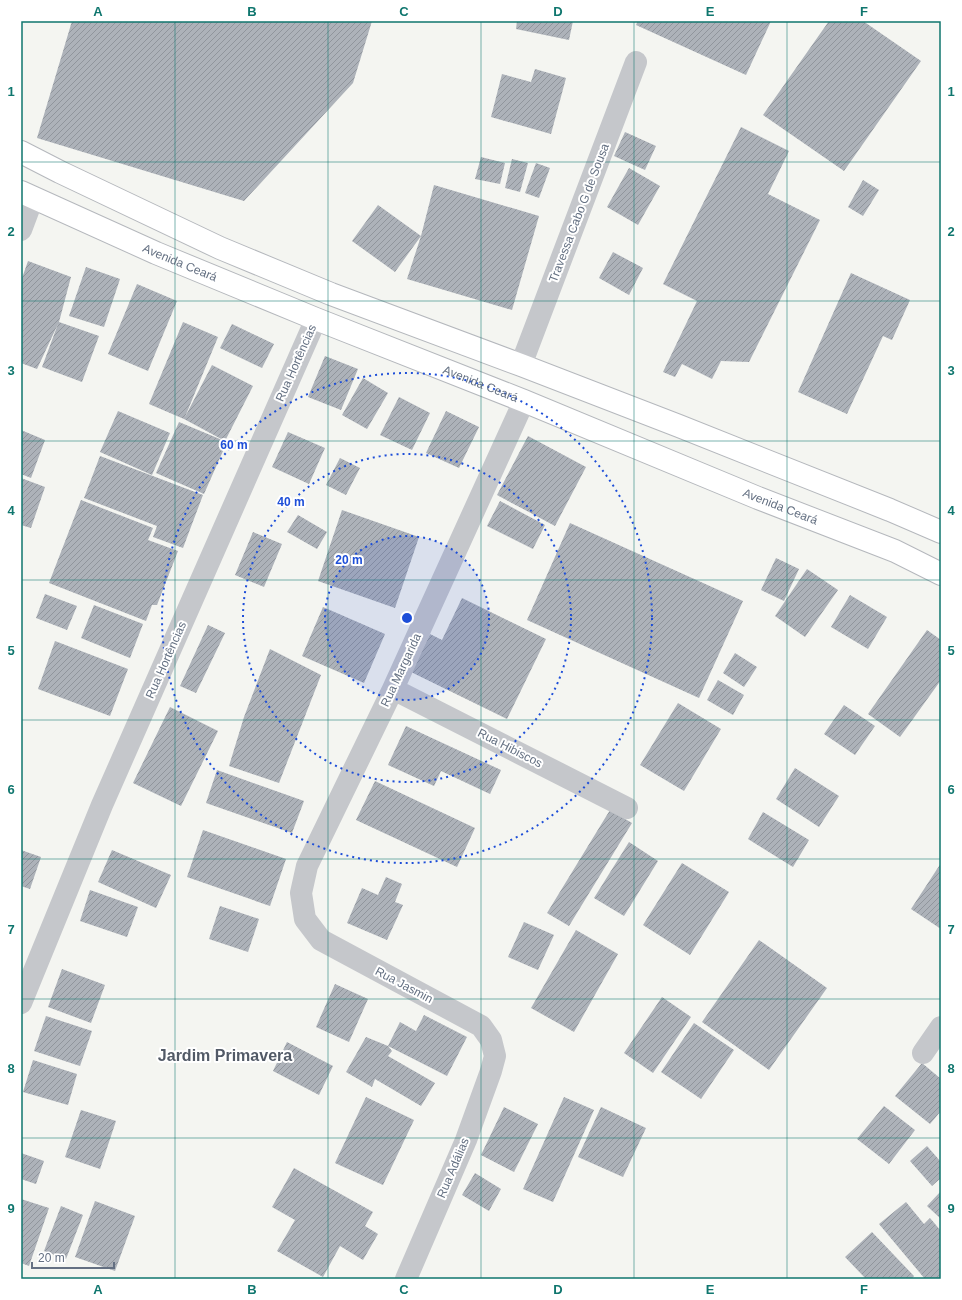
<svg xmlns="http://www.w3.org/2000/svg" width="962" height="1300" viewBox="0 0 962 1300" font-family="Helvetica,sans-serif">
<style>
.building{fill:url(#building-hatch)}
.lines{fill:none;stroke-linecap:round;stroke-linejoin:round}
.primary-casing{stroke:#b5b8bd;stroke-width:24}
.minor{stroke:#c5c7cb;stroke-width:22}
.primary{stroke:#fff;stroke-width:22}
.grid{fill:none;stroke:#0f766e;stroke-width:1;stroke-opacity:0.55}
.ring{fill:none;stroke:#1d4ed8;stroke-width:2;stroke-dasharray:2 4}
.labels{text-anchor:middle;stroke-width:4;stroke-linejoin:round;paint-order:stroke}
.street-label{font-size:12px;fill:#647082;stroke:#fff}
.district-label{font-size:16px;font-weight:bold;fill:#525a67;stroke:#fff}
.centre{fill:#1d4ed8;stroke:#fff;stroke-width:2}
.ring-label{font-size:12px;text-anchor:middle;font-weight:bold;fill:#1d4ed8;stroke:#fff;stroke-width:4;stroke-linejoin:round;paint-order:stroke}
.neatline{fill:none;stroke:#0f766e;stroke-width:1.5}
.grid-label{font-size:13px;text-anchor:middle;font-weight:bold;fill:#0f766e}
</style>
<defs>
<pattern id="building-hatch" width="6" height="6" patternUnits="userSpaceOnUse"><rect width="6" height="6" fill="#adb2b9"/><path d="M-1 1l2-2M0 6l6-6M5 7l2-2" fill="none" stroke="#90959c"/></pattern>
</defs>
<rect width="100%" height="100%" fill="#f4f5f1"/>
<!-- building -->
<path class="building" d="M72,21H372L353,83L244,201L37,138Z
M517,21H573L569,40L516,29Z
M638,21H771L746,75L636,25Z
M829,21H863L921,61L844,171L763,115Z
M535,69L566,78L551,134L491,117L502,74L531,82Z
M741,127L789,151L768,194L820,220L749,362L721,361L712,379L682,364L675,377L663,372L697,301L663,284Z
M625,132L656,146L645,170L614,156Z
M481,157L505,163L500,184L475,179Z
M512,159L528,163L520,192L505,188Z
M536,163L550,168L539,198L525,193Z
M629,168L660,186L638,225L607,207Z
M863,180L879,190L863,216L848,207Z
M434,185L539,216L512,310L407,279L421,236L395,272L352,241L378,205L421,236Z
M613,252L643,268L629,295L599,278Z
M28,261L71,277L59,322L99,336L82,382L42,367L58,324L37,369L21,363V281Z
M86,267L120,279L104,327L69,316Z
M851,273L910,300L892,340L883,336L847,414L798,392Z
M137,284L177,301L148,371L108,354Z
M183,322L218,337L185,417L212,365L253,386L225,441L184,419L149,404Z
M232,324L274,344L262,368L220,348Z
M325,356L358,369L341,410L308,397Z
M363,378L388,393L367,429L342,415Z
M399,397L430,413L412,450L380,435Z
M118,411L170,433L152,475L100,452Z
M446,411L479,427L459,468L426,453Z
M179,422L227,442L204,494L156,473Z
M21,430L45,440L31,478L21,474Z
M288,432L325,448L309,484L272,467Z
M528,436L586,467L555,526L497,495Z
M100,456L203,495L183,548L153,537L157,526L84,498Z
M340,458L360,468L346,495L326,485Z
M21,478L45,487L31,528L21,525Z
M81,500L153,528L148,540L178,551L157,605H152L146,621L49,583Z
M500,501L545,525L533,549L487,526Z
M342,510L419,537L395,608L318,581Z
M298,515L327,532L317,549L287,532Z
M570,523L743,601L699,698L527,620Z
M253,532L282,544L264,587L235,575Z
M776,558L799,569L784,601L761,590Z
M807,569L838,590L805,637L775,616Z
M45,594L77,606L67,630L36,618Z
M850,595L887,617L868,649L831,627Z
M462,598L546,639L507,719L411,672L430,634L442,640Z
M94,605L143,624L130,658L81,638Z
M323,607L385,634L364,683L302,656Z
M208,625L225,633L196,693L180,686Z
M927,630L941,640V680L900,737L868,714Z
M55,641L128,669L110,716L38,689Z
M270,649L321,675L279,783L229,766L244,717Z
M735,653L757,667L744,687L723,673Z
M718,680L744,695L733,715L707,700Z
M678,703L721,729L684,791L640,765Z
M844,705L875,726L855,755L824,734Z
M170,707L218,731L181,806L133,783Z
M406,726L501,770L490,794L441,771L434,786L388,765Z
M795,768L839,796L819,827L776,799Z
M217,770L304,801L292,833L206,803Z
M375,781L475,828L457,867L356,820Z
M610,810L632,823L569,926L547,913Z
M763,812L809,840L793,867L748,839Z
M203,830L286,859L270,906L187,877Z
M629,842L658,861L624,916L594,898Z
M21,850L41,857L30,889L21,886Z
M112,850L171,875L156,908L98,882Z
M682,863L729,892L690,955L643,925Z
M941,863V929L911,909Z
M386,877L402,884L395,902L403,905L387,940L347,923L362,888L378,895Z
M90,890L138,907L127,937L80,921Z
M220,906L259,919L248,952L209,939Z
M524,922L554,935L538,970L508,957Z
M576,930L618,954L574,1032L531,1008Z
M759,940L827,988L769,1070L702,1022Z
M62,969L105,985L91,1023L48,1007Z
M335,984L368,999L349,1042L316,1027Z
M662,997L691,1017L653,1073L624,1053Z
M424,1015L467,1037L447,1076L388,1046L400,1022L416,1031Z
M46,1016L92,1031L80,1066L34,1051Z
M694,1023L734,1050L701,1099L661,1072Z
M366,1037L388,1046L392,1051L388,1056L435,1083L421,1106L375,1079L372,1087L346,1072Z
M287,1042L333,1066L319,1095L273,1071Z
M33,1060L77,1074L68,1105L23,1092Z
M922,1063L941,1079V1111L930,1124L895,1096Z
M366,1097L414,1120L383,1185L335,1163Z
M564,1097L594,1110L553,1202L523,1189Z
M884,1106L915,1130L889,1164L857,1139Z
M504,1107L538,1124L514,1172L481,1155Z
M601,1107L646,1128L623,1177L578,1157Z
M81,1110L116,1121L100,1169L65,1157Z
M927,1146L941,1162V1178L932,1186L910,1161Z
M21,1153L44,1161L36,1184L21,1179Z
M294,1168L373,1212L365,1226L378,1234L363,1260L340,1246L323,1277L277,1251L295,1220L272,1207Z
M475,1173L501,1189L489,1211L462,1195Z
M941,1191V1219L927,1206Z
M21,1199L49,1208L29,1266L21,1263Z
M95,1201L135,1216L115,1271L75,1257Z
M906,1202L924,1224L930,1218L941,1231V1279H925L879,1224Z
M61,1206L83,1215L66,1259L44,1251Z
M872,1232L914,1276L911,1279H866L845,1257Z"/>
<g class="lines">
<defs>
<g id="primary">
<path d="M21,152L60,172L220,248L331,294L521,365L679,426L890,510L941,532"/>
<path id="s1" d="M21,192L156,253L316,319L524,401L758,498L895,551L941,574"/>
</g>
</defs>
<!-- primary casing -->
<use href="#primary" class="primary-casing"/>
<!-- minor -->
<path class="minor" d="M21,230L33,198
M521,365L636,62
M393,689L627,808
M21,1003L102,805L316,319
M923,1053L941,1027
M406,1279L466,1140L491,1071L495,1056L491,1040L481,1026L321,940L305,919L301,893L307,866L393,689L524,401"/>
<!-- primary -->
<use href="#primary" class="primary"/>
</g>
<!-- grid -->
<path class="grid" d="M175,21V1279M328,21V1279M481,21V1279M634,21V1279M787,21V1279M21,162H941M21,301H941M21,441H941M21,580H941M21,720H941M21,859H941M21,999H941M21,1138H941"/>
<!-- distance rings -->
<circle cx="407" cy="618" r="82" fill="#1d4ed8" fill-opacity=".12"/>
<g class="ring">
<circle cx="407" cy="618" r="82"/>
<circle cx="407" cy="618" r="164"/>
<circle cx="407" cy="618" r="245"/>
</g>
<g class="labels">
<!-- street labels -->
<g class="street-label">
<text transform="translate(579 213) rotate(-69)" y="4">Travessa Cabo G de Sousa</text>
<text dy="4" stroke="none"><textPath href="#s1" startOffset="174">Avenida Ceará</textPath></text>
<text transform="translate(296 363) rotate(-66)" y="4">Rua Hortências</text>
<text dy="4" stroke="none"><textPath href="#s1" startOffset="498">Avenida Ceará</textPath></text>
<text dy="4" stroke="none"><textPath href="#s1" startOffset="822">Avenida Ceará</textPath></text>
<text transform="translate(166 660) rotate(-66)" y="4">Rua Hortências</text>
<text transform="translate(401 670) rotate(-65)" y="4">Rua Margarida</text>
<text transform="translate(510 748) rotate(27)" y="4">Rua Hibiscos</text>
<text transform="translate(404 985) rotate(28)" y="4">Rua Jasmin</text>
<text transform="translate(453 1168) rotate(-67)" y="4">Rua Adálias</text>
</g>
<!-- district labels -->
<g class="district-label">
<text x="225" y="1061">Jardim Primavera</text>
</g>
</g>
<circle cx="407" cy="618" r="6" class="centre"/>
<g class="ring-label">
<text x="234" y="449">60 m</text>
<text x="291" y="506">40 m</text>
<text x="349" y="564">20 m</text>
</g>
<!-- border -->
<rect width="962" height="1300" fill="none" stroke="#ffffff" stroke-width="44"/>
<!-- scale -->
<path d="M32 1262v6h82v-6" fill="none" stroke="#647082" stroke-width="2"/>
<text x="38" y="1262" font-size="12" fill="#647082" stroke="#ffffff" stroke-width="3" paint-order="stroke">20 m</text>
<rect x="22" y="22" width="918" height="1256" class="neatline"/>
<g class="grid-label">
<text x="98" y="16">A</text>
<text x="252" y="16">B</text>
<text x="404" y="16">C</text>
<text x="558" y="16">D</text>
<text x="710" y="16">E</text>
<text x="864" y="16">F</text>
<text x="11" y="96">1</text>
<text x="951" y="96">1</text>
<text x="11" y="236">2</text>
<text x="951" y="236">2</text>
<text x="11" y="375">3</text>
<text x="951" y="375">3</text>
<text x="11" y="515">4</text>
<text x="951" y="515">4</text>
<text x="11" y="655">5</text>
<text x="951" y="655">5</text>
<text x="11" y="794">6</text>
<text x="951" y="794">6</text>
<text x="11" y="934">7</text>
<text x="951" y="934">7</text>
<text x="11" y="1073">8</text>
<text x="951" y="1073">8</text>
<text x="11" y="1213">9</text>
<text x="951" y="1213">9</text>
<text x="98" y="1294">A</text>
<text x="252" y="1294">B</text>
<text x="404" y="1294">C</text>
<text x="558" y="1294">D</text>
<text x="710" y="1294">E</text>
<text x="864" y="1294">F</text>
</g>
</svg>
